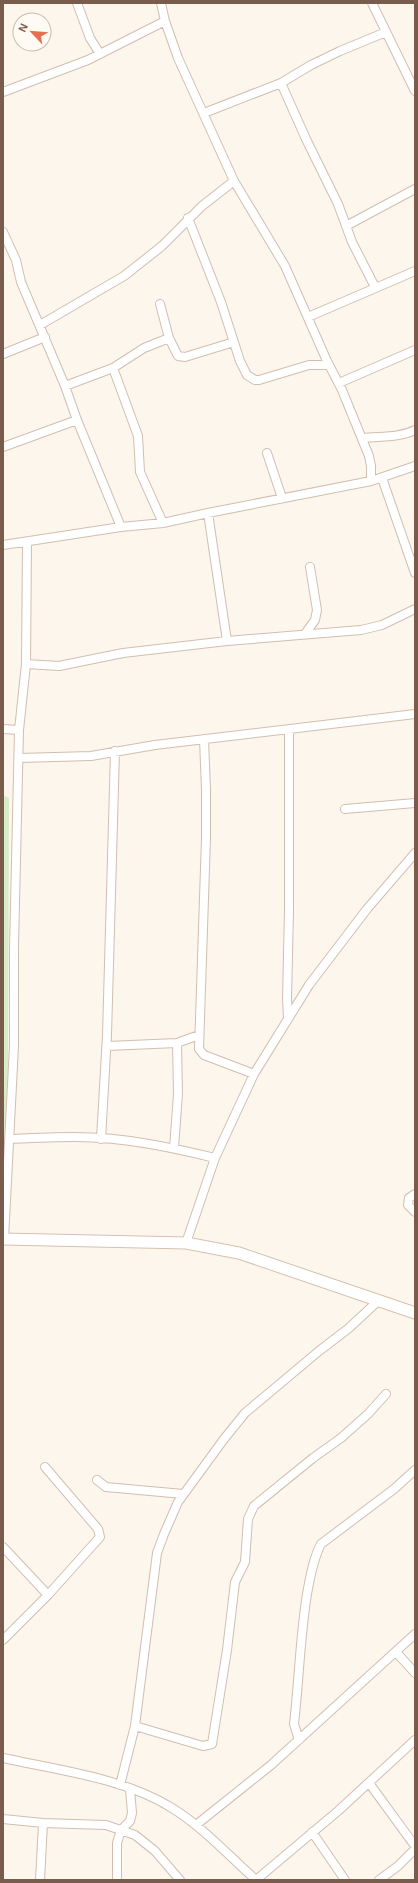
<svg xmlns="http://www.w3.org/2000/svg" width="418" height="1883" viewBox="0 0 418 1883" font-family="Helvetica,sans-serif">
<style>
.green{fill:#d8ecc9}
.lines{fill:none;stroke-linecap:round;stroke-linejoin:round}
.minor-casing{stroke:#d1beb0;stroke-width:10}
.secondary-casing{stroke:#d6c0b0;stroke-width:13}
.minor{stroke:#fff;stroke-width:8}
.secondary{stroke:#fff;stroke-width:11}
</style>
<rect width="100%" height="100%" fill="#fdf6ec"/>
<!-- green -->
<path class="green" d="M3,795L9,798L8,1071L3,1160Z"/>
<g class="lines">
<defs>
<path id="minor" d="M77,3L90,38L100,54
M161,3L165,21L178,58L234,181L285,266L327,361L342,390L369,456L371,466V481
M372,3L415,91
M281,83L306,139L338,204L352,242L375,287
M3,92L88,60L165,21
M204,113L281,83L311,65L340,51L386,32
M188,218L221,302L240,361L247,375L255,380H259L309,365H329
M346,226L415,189
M3,232L16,260L21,282L65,386L77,420L121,527
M160,304L169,338L178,356L185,357L234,342
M308,317L415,271
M40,325L124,276L162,246L202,206L234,181
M3,354L45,337
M113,368L138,436L140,472L163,523
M339,383L415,350
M65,386L113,368L144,348L169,338
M363,438C380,436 399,438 415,430
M3,447L77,420
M267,453L282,498
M382,478L415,573
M208,513L227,641
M3,545L121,527L163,523L208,513L371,481L415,466
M305,634L315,620L317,610L310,567
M26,664L59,666L123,653L227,641L361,630L382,625L415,609
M3,729L19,730
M204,739L206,790V838L199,1049L204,1055L254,1074
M19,758L91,756L155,745L415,714
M345,809L415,803
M288,1018L287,999L289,910V729
M107,1046L177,1043L199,1035
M10,1139C32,1138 53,1137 75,1137C122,1137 170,1147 215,1158
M101,1139L107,1035L115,751
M174,1148L178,1094L177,1043
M415,1194L409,1198L408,1205L415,1212
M4,1239L14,1046V948L19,730L26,664L27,542
M186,1243L215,1158L254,1074L309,985L367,909L415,853
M97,1480L106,1487L183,1494
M3,1547L48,1595
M3,1640L48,1595L100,1537L98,1529L45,1467
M396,1652L415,1673
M135,1726L203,1746L212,1744L227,1650L235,1582L245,1562L248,1519L254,1506L313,1458L341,1438L368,1414L386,1394
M299,1740L294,1724C299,1681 300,1637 307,1594C310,1578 313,1559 321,1544L394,1489L415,1470
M3,1758C58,1770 124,1778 172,1808C203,1827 229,1856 256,1880L338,1811L415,1740
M369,1783L415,1846
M120,1785L135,1726L157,1553L164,1534L178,1502L224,1439L245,1413L319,1351L349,1328L378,1301
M3,1819L43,1823L106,1825L135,1835L155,1851L180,1880
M196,1825L271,1765L415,1634
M312,1832L345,1880
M40,1880L43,1823
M117,1880V1843L121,1830L130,1821L132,1813L130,1789
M379,1880L398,1866L415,1849"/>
<path id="secondary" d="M3,1239L186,1243L239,1253L415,1313"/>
</defs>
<!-- minor casing -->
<use href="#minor" class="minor-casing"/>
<!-- secondary casing -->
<use href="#secondary" class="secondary-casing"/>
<!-- minor -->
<use href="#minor" class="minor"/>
<!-- secondary -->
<use href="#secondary" class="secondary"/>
</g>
<!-- border -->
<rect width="418" height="1883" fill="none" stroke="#7a5c4d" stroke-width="8"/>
<!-- north arrow -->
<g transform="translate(32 32) rotate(296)"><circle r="19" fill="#fffaf3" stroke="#cabbb1"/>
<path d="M0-3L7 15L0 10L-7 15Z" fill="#e76f51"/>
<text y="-6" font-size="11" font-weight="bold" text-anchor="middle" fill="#7a5c4d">N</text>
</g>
</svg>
